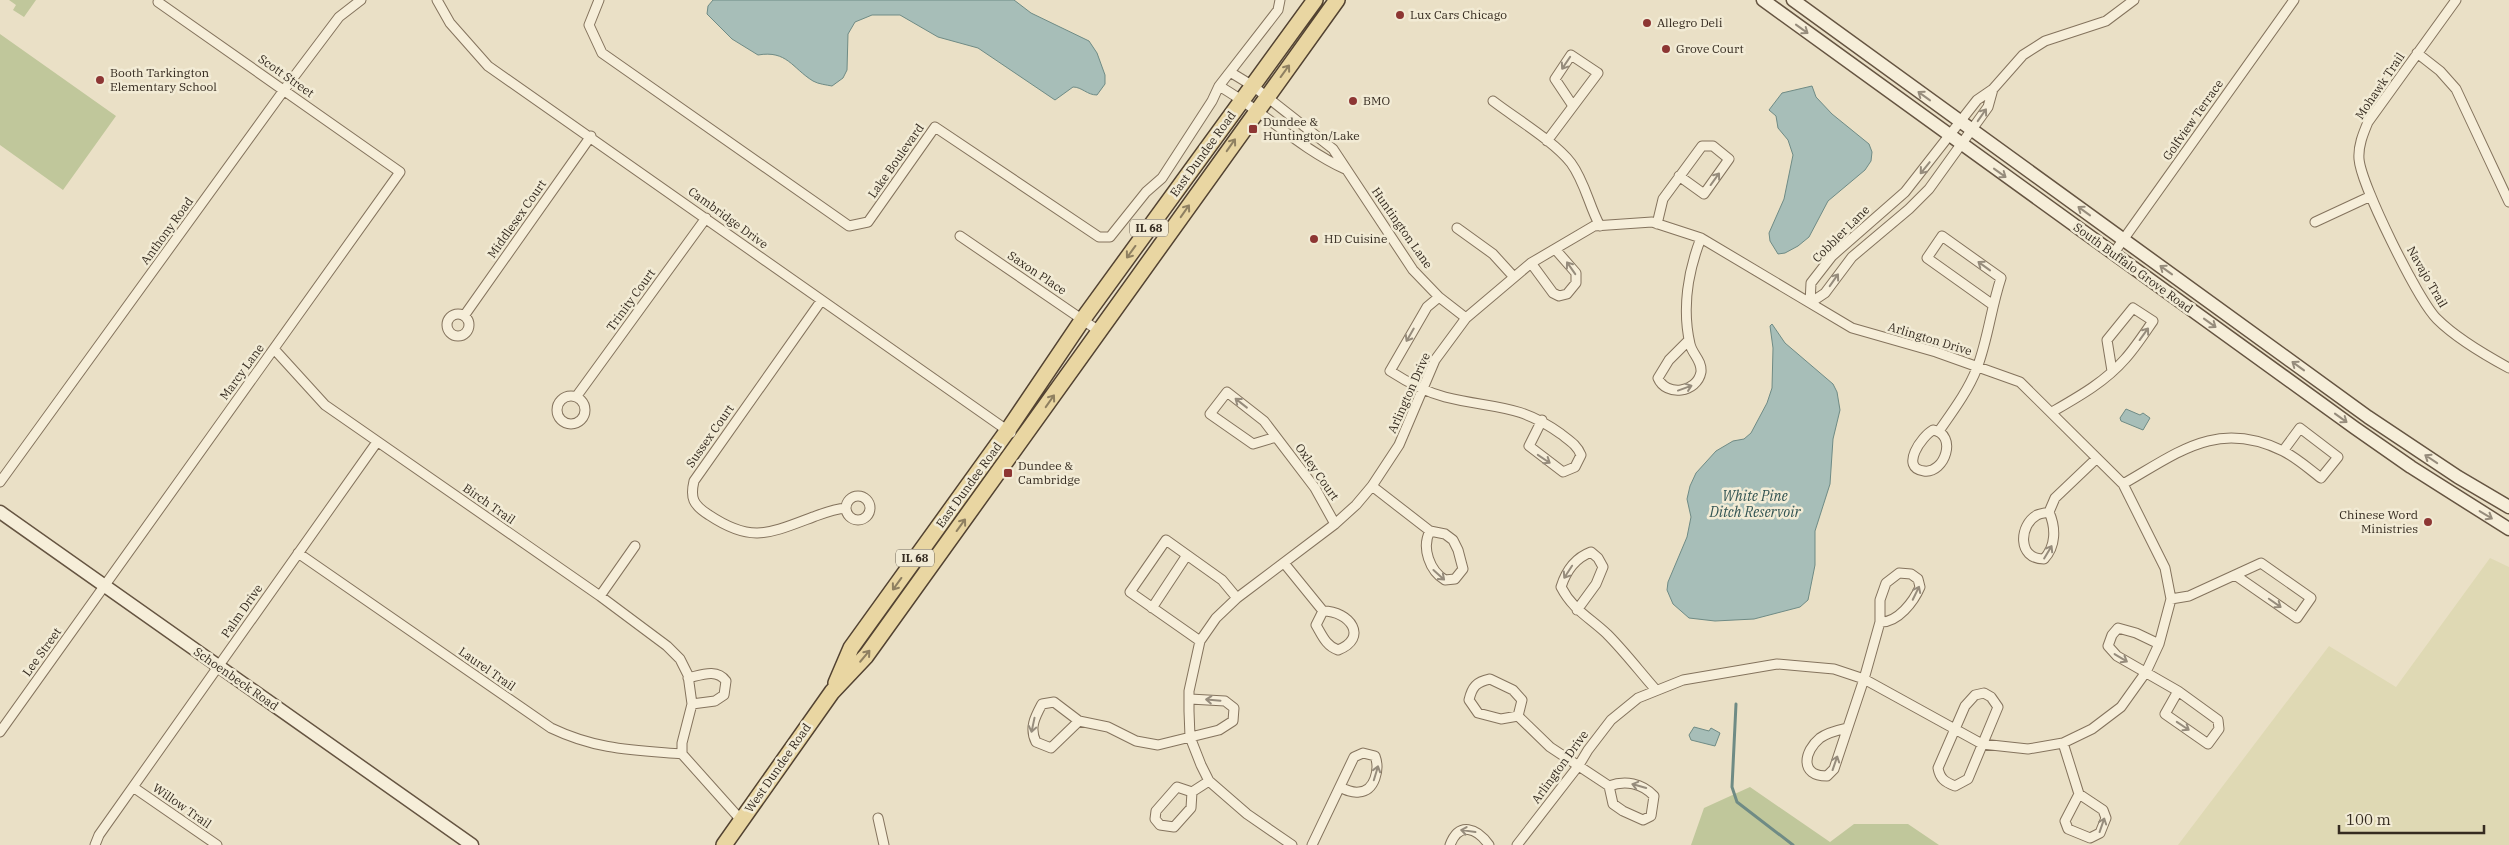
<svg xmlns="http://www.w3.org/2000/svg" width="2509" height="845" viewBox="0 0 2509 845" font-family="'IBM Plex Serif',serif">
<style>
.farmland{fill:#dfd9b4}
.green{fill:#c0c79b}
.water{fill:#a7beb8;stroke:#6f8b85}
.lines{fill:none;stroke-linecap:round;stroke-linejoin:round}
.stream{stroke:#6f8b85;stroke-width:3}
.minor-casing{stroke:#84735d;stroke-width:11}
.secondary-casing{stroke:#655441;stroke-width:15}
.primary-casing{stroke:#524231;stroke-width:18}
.minor{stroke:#f6eed9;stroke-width:9}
.secondary{stroke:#f6eed9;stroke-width:12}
.primary{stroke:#e9d6a2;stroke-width:15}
.oneway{stroke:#968c7c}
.oneway2{stroke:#8f8061}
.poi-dot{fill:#8d3633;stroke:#f2ebd5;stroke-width:2}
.labels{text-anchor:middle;stroke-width:5;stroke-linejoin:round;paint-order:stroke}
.shield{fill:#f2ebd5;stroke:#6e6556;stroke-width:1}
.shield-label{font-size:11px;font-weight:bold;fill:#352b20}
.poi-label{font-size:12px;fill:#352b20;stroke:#f2ebd5;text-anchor:start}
.street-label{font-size:12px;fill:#352b20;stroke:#f2ebd5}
.water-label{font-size:14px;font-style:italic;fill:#315352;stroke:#f2ebd5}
</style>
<rect width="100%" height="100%" fill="#eae0c6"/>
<!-- farmland -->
<path class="farmland" d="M2490,558L2509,567V845H2178L2329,646L2396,687Z"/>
<!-- green -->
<path class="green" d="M9,0H36L24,17L13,10L16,5Z
M0,34L116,116L63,190L0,145Z
M1750,787L1830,842L1854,824H1908L1939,845H1691L1704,808Z"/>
<!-- water -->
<path class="water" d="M713,0H1014L1031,13L1089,41L1097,53L1105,75V84L1097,95C1087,95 1082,87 1073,87L1055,100L978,48L938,37L900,15H872L855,22L848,34L847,70L843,78L832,86C827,85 818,84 813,81C792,68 787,50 758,55L732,39L707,14L708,6Z
M1812,86L1816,97L1832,114L1869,144L1872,152L1871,161L1865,170L1828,201L1809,237L1798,246L1785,253L1778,254L1770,241L1769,233L1784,199L1793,155L1788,140L1778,128L1776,116L1769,110L1782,93Z
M1772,324L1785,343L1833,384L1837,392L1840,410L1833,439L1830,484L1815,531V565L1808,600L1800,607L1754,619L1715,621L1689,618L1673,604L1667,590L1668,582L1687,537L1691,517L1687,499L1690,486L1696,473L1716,451L1733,441L1744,439L1751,433L1767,403L1772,388L1773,348L1770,326Z
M2126,409L2140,415L2143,413L2150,418L2143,430L2121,421L2120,418Z
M1694,727L1709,731L1711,728L1720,733L1715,746L1691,740L1689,735Z"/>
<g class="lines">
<!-- stream -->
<path class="stream" d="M1736,704L1732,787L1737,802L1793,845"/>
<defs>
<path id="minor" d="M437,0L450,23L488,66L1011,433
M599,0L589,25L602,53L849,226L868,222L935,127L1099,237H1110L1146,192L1162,178L1212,101L1219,86L1278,10L1280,0
M2456,0L2368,122C2363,134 2358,146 2359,159C2361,185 2418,300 2437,319C2457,339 2485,355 2509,368
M2417,53L2440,71L2456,89L2509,202
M1230,72L1253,86L1333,149L1413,270L1439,297L1466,318
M1219,86C1263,111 1299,148 1345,169
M1993,89L1988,107L1929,189L1909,209L1852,257L1825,293L1810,303L1811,283L1832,256L1905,192L1977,100L1993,89L2023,55L2045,41L2106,21L2134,0
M1493,101C1515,118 1555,142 1571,163C1585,182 1589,206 1600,226
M1547,141L1598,73L1571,55L1555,79L1573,106
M2315,222L2371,196
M1657,224L1663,199L1702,146H1713L1729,159L1704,194L1679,176
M1457,228L1493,254L1513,276
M960,236L1099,331
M2113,254L2294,0
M1531,263L1553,293L1559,296L1567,294L1576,283V273L1555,249
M1439,297L1427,307L1390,371C1407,382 1426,392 1445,397C1493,409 1518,403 1561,434C1570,441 1577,445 1581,455L1575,467L1563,472L1529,446L1542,420
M821,301L694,481C690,498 693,505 709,515C751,543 768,534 813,517C824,513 834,509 846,508
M447 325a11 11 0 1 1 22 0a11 11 0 1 1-22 0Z
M464,316L591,136
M1689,340L1669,360L1658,378C1666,397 1697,393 1701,372C1702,360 1692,354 1690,344C1682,309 1688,271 1701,238
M274,349L325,405L600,596L667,646L680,659L688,675L692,704L682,743V754L741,820
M557 410a14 14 0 1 1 28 0a14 14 0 1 1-28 0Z
M576,397L706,218
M2052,412C2078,397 2105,382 2125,359C2135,348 2144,334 2153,321L2133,308L2107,340L2112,371
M1933,430C1958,434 1945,474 1924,471C1899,468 1922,436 1933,430Z
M1939,431C1953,411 1968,391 1977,368C1988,339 1991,308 2001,278L1942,236L1927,258L1993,305
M1276,437L1253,444L1210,414L1227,392L1264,421L1315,488L1335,524
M0,482L284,90L339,17L361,0
M2123,484C2179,452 2217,419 2283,451C2297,458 2309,469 2321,478L2338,457L2300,428L2283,451
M1372,486L1430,531L1445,534L1453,540L1458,550L1463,569L1455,579L1445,580C1430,571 1421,548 1430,531
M846 508a12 12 0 1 1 24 0a12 12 0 1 1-24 0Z
M2049,512C2046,513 2041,513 2037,515C2019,525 2017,559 2044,559C2056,546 2056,528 2049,512L2055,498L2097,458
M298,553L551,728C597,750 633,750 682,754
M1284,563L1323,611
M600,596L635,546
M2171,599L2189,596L2261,563L2311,598L2297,618L2235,575
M1152,608L1187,555
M1577,610L1596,584L1603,567L1598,558L1591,552C1575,558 1566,571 1561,587C1573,610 1589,617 1607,634C1625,652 1640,672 1656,690
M1323,611C1350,611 1369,638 1338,650C1326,646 1322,635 1316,625Z
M1200,641L1130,592L1166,540L1222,580L1237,598
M2159,644L2136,633L2118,628L2112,635L2108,646L2117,656L2178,691L2218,720L2219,729L2208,744L2165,714L2178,691
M688,678C701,675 717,668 726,681L724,695L715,701L692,704
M1490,679L1513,690L1522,700L1518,716L1501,719L1478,713L1469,700C1472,687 1476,682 1490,679Z
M1984,693L1991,697L1998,707L1968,779L1955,786C1945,782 1940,779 1938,768L1965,706L1975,695Z
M1518,716L1550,747L1609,786L1613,804L1623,811L1643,820L1651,816L1654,796C1642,783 1625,780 1609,786
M1079,721L1051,748L1036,742C1029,728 1035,717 1042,704L1054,702L1079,721L1108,727L1136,741L1158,745L1219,730L1233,721L1234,708L1225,701L1190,699
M1847,728C1838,730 1828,732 1820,738C1804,751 1799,776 1827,776L1834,769L1864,679L1880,622V600L1886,583L1899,573L1911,574L1918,579L1920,587C1914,601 1898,623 1880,622
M0,732L400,172L158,2
M2063,743L2079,794L2103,810L2106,818L2100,833L2090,838L2068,829L2065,821L2079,794
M133,787L217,845
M1177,787L1192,792L1191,808L1174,827L1160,825L1155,819L1156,811Z
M1192,792L1209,781
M878,818L884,845
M95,845L99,835L377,442
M1292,845L1247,814L1209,781L1201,765L1190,737L1189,711V691L1200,641L1216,618L1237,598L1335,524L1356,505L1372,486L1399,445L1435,360L1466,318L1531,263L1594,226L1652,222L1701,238L1852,328L1936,352L2020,382L2123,484L2165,568L2171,599L2159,644L2146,672L2121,707L2092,729L2063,743L2028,749L1982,744L1864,679L1834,669L1777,664L1683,680L1638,698L1611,720L1588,750L1579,765L1517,845
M1312,845L1354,757L1363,753L1375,756C1380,769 1375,791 1359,792C1352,793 1346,790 1340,787
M1450,845C1459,821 1477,828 1489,845"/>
<path id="secondary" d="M1763,0L2355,428L2411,467L2509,529
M1793,0L2368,417L2458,477L2509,507
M0,512L472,845"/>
<path id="primary" d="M836,683L851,648L1008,430L1083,319L1315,0
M724,845L832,692L866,656L1337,0"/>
</defs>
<!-- minor casing -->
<use href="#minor" class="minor-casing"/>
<!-- secondary casing -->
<use href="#secondary" class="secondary-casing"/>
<!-- primary casing -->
<use href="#primary" class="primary-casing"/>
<!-- minor -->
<use href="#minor" class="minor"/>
<!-- secondary -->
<use href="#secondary" class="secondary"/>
<!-- primary -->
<use href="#primary" class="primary"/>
</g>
<!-- one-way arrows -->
<defs><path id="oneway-shaft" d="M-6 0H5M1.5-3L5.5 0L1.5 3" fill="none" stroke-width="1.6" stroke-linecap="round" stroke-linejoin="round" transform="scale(1.25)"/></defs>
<g class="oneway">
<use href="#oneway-shaft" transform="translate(1802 29) rotate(36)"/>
<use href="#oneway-shaft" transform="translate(1566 63) rotate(124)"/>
<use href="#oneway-shaft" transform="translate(1924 96) rotate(-144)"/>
<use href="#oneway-shaft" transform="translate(1982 115) rotate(-55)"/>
<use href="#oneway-shaft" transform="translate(1925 168) rotate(129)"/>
<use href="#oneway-shaft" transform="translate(2000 173) rotate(36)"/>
<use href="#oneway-shaft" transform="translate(1715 179) rotate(-54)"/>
<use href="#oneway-shaft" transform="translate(2084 211) rotate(-144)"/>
<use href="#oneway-shaft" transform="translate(1984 266) rotate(-144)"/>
<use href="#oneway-shaft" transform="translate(1571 268) rotate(-125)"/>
<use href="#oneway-shaft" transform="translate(2166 270) rotate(-144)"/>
<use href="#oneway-shaft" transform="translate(1834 280) rotate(-55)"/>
<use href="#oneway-shaft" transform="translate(2210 323) rotate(36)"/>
<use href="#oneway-shaft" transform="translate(2144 334) rotate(-54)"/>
<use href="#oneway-shaft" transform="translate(1410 335) rotate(120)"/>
<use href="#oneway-shaft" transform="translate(2298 366) rotate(-144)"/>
<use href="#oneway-shaft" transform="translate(1685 388) rotate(-20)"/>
<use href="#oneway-shaft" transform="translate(1241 403) rotate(-142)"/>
<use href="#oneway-shaft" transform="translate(2341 418) rotate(36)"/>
<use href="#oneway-shaft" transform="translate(1544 459) rotate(34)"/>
<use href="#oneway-shaft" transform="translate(2431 459) rotate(-146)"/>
<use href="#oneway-shaft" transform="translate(2486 515) rotate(31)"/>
<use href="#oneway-shaft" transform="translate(2048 552) rotate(-59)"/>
<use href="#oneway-shaft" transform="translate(1568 572) rotate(123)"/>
<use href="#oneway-shaft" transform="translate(1439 575) rotate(42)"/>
<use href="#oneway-shaft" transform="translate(1916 593) rotate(-64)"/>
<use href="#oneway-shaft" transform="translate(2275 603) rotate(35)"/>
<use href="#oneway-shaft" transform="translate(2121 658) rotate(31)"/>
<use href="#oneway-shaft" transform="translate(1213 700) rotate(-175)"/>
<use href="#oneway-shaft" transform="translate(1033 725) rotate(102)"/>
<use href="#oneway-shaft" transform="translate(2183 726) rotate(34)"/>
<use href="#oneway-shaft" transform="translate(1835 763) rotate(-71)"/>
<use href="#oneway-shaft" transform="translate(1376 773) rotate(-73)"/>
<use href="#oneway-shaft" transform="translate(1639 786) rotate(-164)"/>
<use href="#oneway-shaft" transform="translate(2102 825) rotate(-71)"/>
<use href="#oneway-shaft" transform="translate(1468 831) rotate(-172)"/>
</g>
<g class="oneway2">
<use href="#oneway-shaft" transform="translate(1285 71) rotate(-54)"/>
<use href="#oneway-shaft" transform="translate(1231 145) rotate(-55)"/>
<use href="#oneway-shaft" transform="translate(1185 211) rotate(-55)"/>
<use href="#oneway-shaft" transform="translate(1131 252) rotate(126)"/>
<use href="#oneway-shaft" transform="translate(1050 401) rotate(-55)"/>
<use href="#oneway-shaft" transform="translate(961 525) rotate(-54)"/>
<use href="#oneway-shaft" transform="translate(897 584) rotate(126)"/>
<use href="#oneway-shaft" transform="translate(865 656) rotate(-50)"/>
</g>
<!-- markers -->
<g class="poi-dot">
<circle cx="1400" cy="15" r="5"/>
<circle cx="1647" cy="23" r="5"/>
<circle cx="1666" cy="49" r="5"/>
<circle cx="100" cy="80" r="5"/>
<circle cx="1353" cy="101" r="5"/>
<rect x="1248" y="124" width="10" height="10" rx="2.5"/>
<circle cx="1314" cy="239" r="5"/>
<rect x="1003" y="468" width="10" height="10" rx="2.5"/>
<circle cx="2428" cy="522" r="5"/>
</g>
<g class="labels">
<!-- shield labels -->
<g class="shield">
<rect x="1130" y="219.5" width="38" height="17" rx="4"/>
<rect x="896" y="549.5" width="38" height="17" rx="4"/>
</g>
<g class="shield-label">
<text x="1149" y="232">IL 68</text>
<text x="915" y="562">IL 68</text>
</g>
<!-- poi labels -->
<g class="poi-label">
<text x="1410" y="19">Lux Cars Chicago</text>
<text x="1657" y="27">Allegro Deli</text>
<text x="1676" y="53">Grove Court</text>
<text x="110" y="77">Booth Tarkington<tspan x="110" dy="14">Elementary School</tspan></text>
<text x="1363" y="105">BMO</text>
<text x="1263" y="126">Dundee &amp;<tspan x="1263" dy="14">Huntington/Lake</tspan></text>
<text x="1324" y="243">HD Cuisine</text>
<text x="1018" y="470">Dundee &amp;<tspan x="1018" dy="14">Cambridge</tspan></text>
<text x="2418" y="519" text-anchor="end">Chinese Word<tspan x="2418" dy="14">Ministries</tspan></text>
</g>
<!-- street labels -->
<g class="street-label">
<text transform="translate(286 76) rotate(35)" y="4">Scott Street</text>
<text transform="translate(2380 86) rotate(-56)" y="4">Mohawk Trail</text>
<text transform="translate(2193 120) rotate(-55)" y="4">Golfview Terrace</text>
<text transform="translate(1203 154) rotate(-54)" y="4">East Dundee Road</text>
<text transform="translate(896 161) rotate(-55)" y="4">Lake Boulevard</text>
<text transform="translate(728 218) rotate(36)" y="4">Cambridge Drive</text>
<text transform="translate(517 219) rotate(-55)" y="4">Middlesex Court</text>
<text transform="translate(1402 228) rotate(55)" y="4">Huntington Lane</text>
<text transform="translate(167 231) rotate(-54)" y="4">Anthony Road</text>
<text transform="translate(1841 234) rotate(-45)" y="4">Cobbler Lane</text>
<text transform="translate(2133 268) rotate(36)" y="4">South Buffalo Grove Road</text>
<text transform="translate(1037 273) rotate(34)" y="4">Saxon Place</text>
<text transform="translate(2427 277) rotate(60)" y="4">Navajo Trail</text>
<text transform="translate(631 300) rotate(-54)" y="4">Trinity Court</text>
<text transform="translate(1930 339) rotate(17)" y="4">Arlington Drive</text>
<text transform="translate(242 372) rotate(-54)" y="4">Marcy Lane</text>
<text transform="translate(1409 393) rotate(-66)" y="4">Arlington Drive</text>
<text transform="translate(710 436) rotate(-55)" y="4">Sussex Court</text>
<text transform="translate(1317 472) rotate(55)" y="4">Oxley Court</text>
<text transform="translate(969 485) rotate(-54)" y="4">East Dundee Road</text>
<text transform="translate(489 504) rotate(35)" y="4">Birch Trail</text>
<text transform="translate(242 611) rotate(-55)" y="4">Palm Drive</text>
<text transform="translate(42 652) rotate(-54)" y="4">Lee Street</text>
<text transform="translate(487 669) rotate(35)" y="4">Laurel Trail</text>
<text transform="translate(236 679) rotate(35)" y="4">Schoenbeck Road</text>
<text transform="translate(1560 767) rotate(-54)" y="4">Arlington Drive</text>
<text transform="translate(778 768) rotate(-55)" y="4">West Dundee Road</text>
<text transform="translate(182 806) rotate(35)" y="4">Willow Trail</text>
</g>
<!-- water labels -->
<g class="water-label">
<text x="1755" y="501">White Pine<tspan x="1755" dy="16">Ditch Reservoir</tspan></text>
</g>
</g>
<!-- scale -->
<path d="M2339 825v8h145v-8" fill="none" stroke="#352b20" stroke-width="2.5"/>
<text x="2346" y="825" font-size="15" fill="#352b20" stroke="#f2ebd5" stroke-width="4" paint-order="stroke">100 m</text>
</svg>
